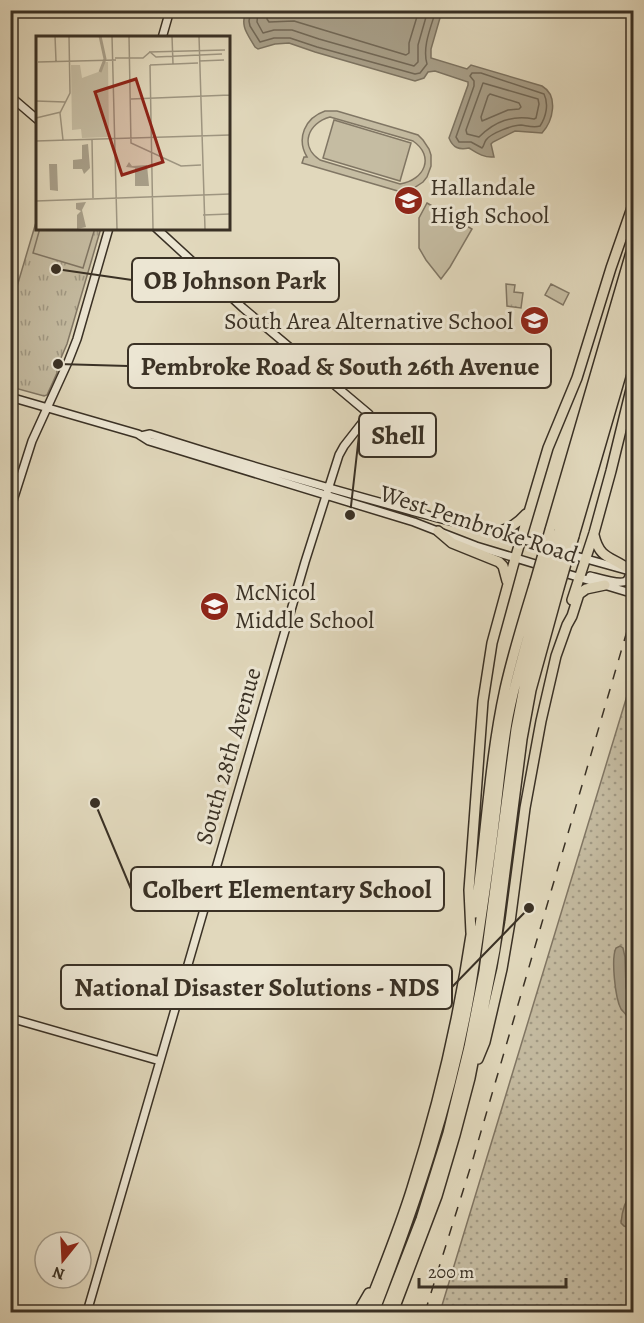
<svg xmlns="http://www.w3.org/2000/svg" width="644" height="1323" viewBox="0 0 644 1323" font-family="Alegreya,serif">
<style>
.grass{fill:url(#grass-dots);stroke:#807664;stroke-width:1.5}
.park{fill:url(#park-tufts);stroke:#807664;stroke-width:1.5}
.garden{fill:#c5bca2;stroke:#807664;stroke-width:1.5;fill-rule:evenodd}
.water{fill:#a89f89;stroke:#7c7361;stroke-width:1.5}
.lines{fill:none;stroke-linecap:round;stroke-linejoin:round}
.shore{stroke:#716857;stroke-width:1.5}
.secondary-casing{stroke:#3a3125;stroke-width:10}
.highway-casing{stroke:#3a3125;stroke-width:12}
.secondary{stroke:#ece6d3;stroke-width:7}
.highway{stroke:#e1d8bc;stroke-width:9}
.rail{stroke:#3a3125;stroke-width:1.5;stroke-dasharray:10 10;stroke-linecap:butt}
.highway-bridge-casing{stroke:#3a3125;stroke-width:12;stroke-linecap:butt}
.highway-bridge{stroke:#e1d8bc;stroke-width:9}
.labels{text-anchor:middle;stroke-width:6;stroke-linejoin:round;paint-order:stroke}
.poi-label{font-size:24px;fill:#3a3125;stroke:#ece6d3;text-anchor:start}
.street-label{font-size:24px;fill:#3a3125;stroke:#ece6d3}
.inset-river{fill:none;stroke:#a89f89;stroke-width:3}
.inset-road{fill:none;stroke:#9e9580;stroke-width:1.5}
.view{fill:#8f2418;fill-opacity:0.15;stroke:#8f2418;stroke-width:3}
.inset-edge{fill:none;stroke:#3a3125;stroke-width:3}
.leader{fill:none;stroke:#3a3125;stroke-width:2}
.callout-dot{fill:#3a3125;stroke:#ece6d3;stroke-width:2}
.callout{fill:#ece6d3;stroke:#3a3125;stroke-width:2}
.callout-label{font-size:26px;text-anchor:middle;font-weight:bold;fill:#3a3125}
</style>
<defs>
<pattern id="grass-dots" width="8" height="8" patternUnits="userSpaceOnUse" patternTransform="scale(1.5)"><rect width="8" height="8" fill="#c5bca2"/><path d="M2 2h.1M6 6h.1" fill="none" stroke="#a19984" stroke-width="1.8" stroke-linecap="round"/></pattern>
<pattern id="park-tufts" width="24" height="20" patternUnits="userSpaceOnUse" patternTransform="scale(1.5)"><rect width="24" height="20" fill="#c5bca2"/><path d="M3 7l-1-3M5 7V3M7 7l1-3M15 17l-1-3M17 17v-4M19 17l1-3" fill="none" stroke="#a19984"/></pattern>
</defs>
<rect width="100%" height="100%" fill="#e1d8bc"/>
<filter id="stains"><feTurbulence type="fractalNoise" baseFrequency=".00333" numOctaves="4"/><feColorMatrix values="0 0 0 0 .2 0 0 0 0 .09 0 0 0 0 .02 0 0 0 .5 -.17"/></filter>
<radialGradient id="worn" r=".72"><stop offset=".6" stop-color="#630" stop-opacity="0"/><stop offset="1" stop-color="#630" stop-opacity=".3"/></radialGradient>
<!-- grass -->
<path class="grass" d="M633,676V1312H440Z"/>
<!-- park -->
<path class="park" d="M37,219L38,228H101L67,344L57,367V373L47,395L44,396L11,387L10,310Z
M506,284L515,285L514,292L523,293L521,308L507,306Z"/>
<!-- garden -->
<path class="garden" d="M325,111H337L405,131L418,135L423,140L429,149L431,155V166L427,177L423,182L414,188L417,190L415,196L302,163L304,157H307C296,138 305,118 325,111ZM330,117L413,141C435,156 425,180 400,184L320,160C299,146 308,123 330,117Z
M334,120L411,143L400,181L323,158Z
M427,203L472,229L450,267L441,279L426,260L419,248V218Z
M40,228H95L83,268L33,253Z
M551,284L569,293L563,305L545,295Z"/>
<!-- water -->
<path class="water" d="M246,10L442,11L431,49V58L467,69L471,65L542,86C559,96 553,121 542,133L515,131L493,142L491,144L494,157C484,158 477,153 469,148C459,150 453,148 449,138L468,85V82L435,71L428,72L424,78L415,81L315,52L289,43L275,44L258,49L255,47C247,33 240,27 246,10Z
M620,946L623,948L625,957L626,987L629,1001L633,1008V1039C629,1033 631,1028 629,1021C628,1015 624,1013 621,1009C615,998 611,958 616,948Z
M633,1191V1203L632,1204L628,1213L629,1218L633,1220V1229L624,1226L621,1223C622,1210 625,1200 633,1191Z"/>
<g class="lines">
<!-- shore -->
<path class="shore" d="M251,10L249,21L250,26L260,42L274,38H290L317,47L415,74L420,73L427,64C422,47 431,27 436,10
M258,10L257,22L263,33L274,30H292L319,39L414,66L418,62V45L428,10
M267,10V19L269,22L294,21L406,55L409,53V43L419,10
M472,73H481L544,94C549,104 546,117 540,126C534,128 528,126 521,125C513,125 491,133 486,140C484,143 484,146 482,148L471,142H459L456,137L474,86V81L470,76Z
M483,83L538,99L539,104L536,118L534,119C512,115 495,121 479,137L467,134L466,130Z
M490,94L519,103L521,107L519,109L508,110L482,121L481,117L488,96Z"/>
<defs>
<path id="secondary" d="M162,38L170,10
M10,96L38,120
M10,397L138,434L149,441L414,522L476,546L542,566
M141,436L150,434C237,462 324,487 412,511C458,524 504,533 549,547
M10,510L32,441L68,362L77,339L109,228
M565,553L626,570
M561,572L634,594
M590,576C598,578 620,585 626,581C628,579 630,574 631,571
M10,1018L160,1061
M87,1312L305,562L339,455L344,446L369,414L243,308L156,228"/>
<path id="highway" d="M550,530L634,242
M438,531L452,543L499,562L503,566L507,581
M559,531L634,272
M497,532C510,528 517,524 526,514
M566,533L634,303
M594,535C600,561 613,556 631,571
M574,536L634,330
M572,600L594,533L611,471L634,377
M475,913C486,838 489,762 505,689C513,653 524,618 535,582
M471,933L469,890L478,768L483,701L492,643L513,566L548,448L577,378L611,268L634,202
M478,1059L485,1042L502,969L510,922L525,808L541,721L556,656L567,625L572,616L579,594L586,589L605,585
M358,1312L369,1293
M366,1312C382,1271 399,1230 412,1188C439,1103 459,1017 472,929
M374,1312C414,1208 451,1102 470,991C479,933 488,874 495,816C499,783 502,749 508,717C517,672 530,629 543,585
M385,1312L421,1219L448,1133L469,1047L484,971L516,729L525,682L551,586
M393,1312L437,1196L455,1135L470,1078L495,950L522,739L531,690L559,588"/>
</defs>
<!-- secondary casing -->
<use href="#secondary" class="secondary-casing"/>
<!-- highway casing -->
<use href="#highway" class="highway-casing"/>
<!-- secondary -->
<use href="#secondary" class="secondary"/>
<!-- highway -->
<use href="#highway" class="highway"/>
<!-- rail -->
<path class="rail" d="M425,1312L473,1159L634,607"/>
<defs>
<path id="highway-bridge" d="M535,582L550,530
M543,585L559,531
M551,586L566,533
M559,588L574,536"/>
</defs>
<!-- highway-bridge casing -->
<use href="#highway-bridge" class="highway-bridge-casing"/>
<!-- highway-bridge -->
<use href="#highway-bridge" class="highway-bridge"/>
</g>
<!-- icons -->
<defs>
<symbol id="school-disc" viewBox="-11 -11 22 22"><circle r="9.5" fill="#8f2418" stroke="#ece6d3"/><path d="M0-5L7-2L0 1L-7-2ZM-4 1L0 2.5L4 1V4Q0 6-4 4Z" fill="#fff"/></symbol>
</defs>
<g fill-rule="evenodd">
<use href="#school-disc" x="392" y="184" width="33" height="33"/>
<use href="#school-disc" x="518" y="304" width="33" height="33"/>
<use href="#school-disc" x="198" y="590" width="33" height="33"/>
</g>
<g class="labels">
<!-- poi labels -->
<g class="poi-label">
<text x="430" y="195">Hallandale<tspan x="430" dy="28">High School</tspan></text>
<text x="513" y="329" text-anchor="end">South Area Alternative School</text>
<text x="235" y="600">McNicol<tspan x="235" dy="28">Middle School</tspan></text>
</g>
<!-- street labels -->
<g class="street-label">
<text transform="translate(479 524) rotate(18)" y="8">West Pembroke Road</text>
<text transform="translate(228 756) rotate(-74)" y="8">South 28th Avenue</text>
</g>
</g>
<!-- overview -->
<g transform="translate(36 36)">
<rect width="194" height="194" fill="#e1d8bc"/>
<path d="M68,26H72L73,101L46,102L45,93L36,94L35,29H44L46,42L65,35Z" fill="#c5bca2"/>
<path d="M52,108L54,132L48,138L46,133H37V124L46,123V109ZM93,126L96,130L111,129L113,150H99V132L90,131ZM13,128H21L22,155L14,154ZM50,166L46,174L50,191L41,193V179L45,175L40,173V167Z" fill="#a89f89"/>
<path class="inset-river" d="M64,0L69,23L64,36"/>
<path class="inset-road" d="M19,0L20,25M76,0L81,193M93,0L95,107L145,130L165,129M136,0L137,28M163,0L169,193M113,16L189,14M79,22H107L114,16L120,21L186,18M163,25L188,24M194,25V90M2,26L80,24M114,29L117,193M114,29L162,27M95,63L194,59M0,65L29,66M0,82L25,76M56,103L57,162M27,104L24,77L34,57L33,0M0,105L194,99M0,165L194,158M167,179L194,178"/>
<path class="view" d="M100,43L127,126L86,139L59,56Z"/>
<rect width="194" height="194" class="inset-edge"/>
</g>
<!-- callouts -->
<path class="leader" d="M56 269L132 280M58 364L128 366M350 515L359 435M95 803L131 889M529 908L452 987"/>
<g class="callout-dot">
<circle cx="56" cy="269" r="6"/>
<circle cx="58" cy="364" r="6"/>
<circle cx="350" cy="515" r="6"/>
<circle cx="95" cy="803" r="6"/>
<circle cx="529" cy="908" r="6"/>
</g>
<g class="callout">
<rect x="132" y="258" width="207" height="44" rx="6"/>
<rect x="128" y="344" width="423" height="44" rx="6"/>
<rect x="359" y="413" width="77" height="44" rx="6"/>
<rect x="131" y="867" width="313" height="44" rx="6"/>
<rect x="61" y="965" width="391" height="44" rx="6"/>
</g>
<g class="callout-label">
<text x="235" y="289">OB Johnson Park</text>
<text x="340" y="375">Pembroke Road &amp; South 26th Avenue</text>
<text x="398" y="444">Shell</text>
<text x="287" y="898">Colbert Elementary School</text>
<text x="257" y="996">National Disaster Solutions - NDS</text>
</g>
<!-- margin -->
<rect width="644" height="1323" fill="none" stroke="#e1d8bc" stroke-width="36"/>
<rect x="12" y="12" width="620" height="1299" fill="none" stroke="#3a3125" stroke-width="3"/>
<rect x="18" y="18" width="608" height="1287" fill="none" stroke="#3a3125" stroke-width="1.5"/>
<!-- north arrow -->
<g transform="translate(63 1260) rotate(198)"><circle r="28" fill="#ece6d3" stroke="#a59e8d" stroke-width="1.5"/>
<path d="M0-4.5L10 22L0 15L-10 22Z" fill="#8f2418"/>
<text y="-9" font-size="16" font-weight="bold" text-anchor="middle" fill="#3a3125">N</text>
</g>
<!-- scale -->
<path d="M419 1278v9h147v-9" fill="none" stroke="#3a3125" stroke-width="3"/>
<text x="428" y="1278" font-size="18" fill="#3a3125" stroke="#ece6d3" stroke-width="4.5" paint-order="stroke">200 m</text>
<rect width="100%" height="100%" filter="url(#stains)"/>
<rect width="100%" height="100%" fill="url(#worn)"/>
</svg>
